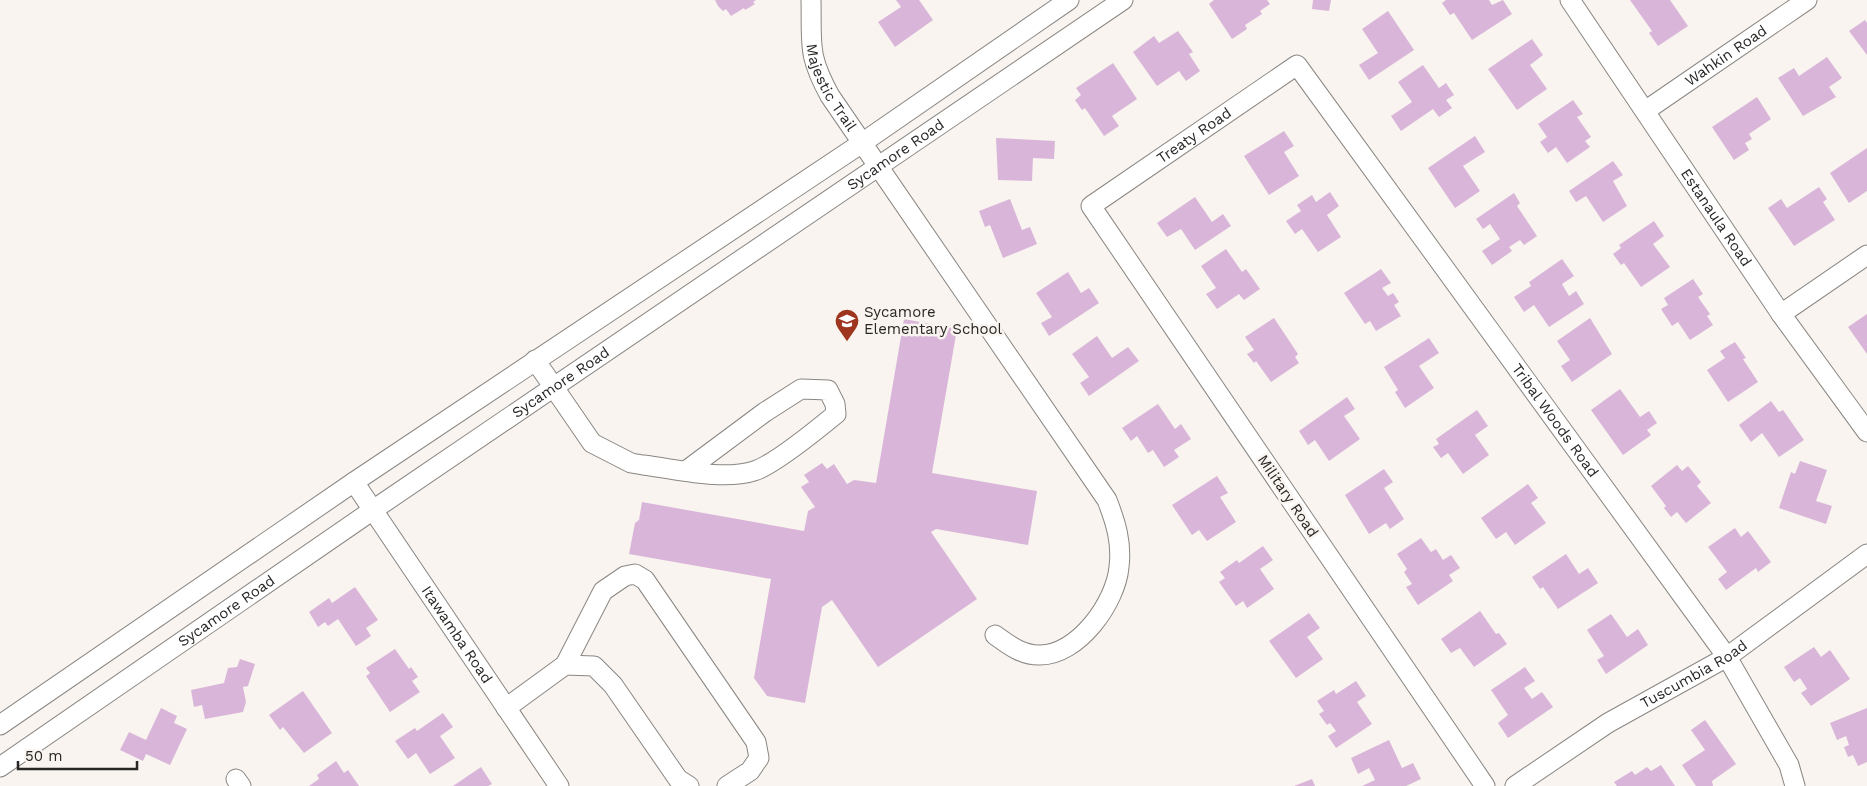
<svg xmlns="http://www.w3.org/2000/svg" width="1867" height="786" viewBox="0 0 1867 786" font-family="'Work Sans',sans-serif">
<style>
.building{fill:#d9b6d9}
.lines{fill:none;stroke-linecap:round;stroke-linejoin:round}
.minor-casing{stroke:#8a8682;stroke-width:21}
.minor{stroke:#fff;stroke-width:19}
.labels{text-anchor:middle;stroke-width:5;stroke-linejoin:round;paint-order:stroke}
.street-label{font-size:15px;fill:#282725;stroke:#f9f4ef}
.poi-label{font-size:15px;fill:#282725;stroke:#f9f4ef;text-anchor:start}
</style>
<rect width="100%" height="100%" fill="#f9f4ef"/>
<!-- building -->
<path class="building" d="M715,0H756L753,2L755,4L745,10L744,8L731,16L726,9L723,11L718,6Z
M896,0H919L933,20L895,47L878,22L901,7Z
M1214,0H1267L1270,4L1260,11L1262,14L1245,25L1247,29L1232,39L1209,4Z
M1313,0H1331L1329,11L1312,9Z
M1446,0H1489L1492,5L1503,0L1512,14L1472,40L1454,13L1450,15L1442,3Z
M1630,0H1670L1688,26L1658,46L1649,33L1652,31Z
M1388,11L1414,50L1369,80L1359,65L1378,53L1362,29Z
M1865,20L1867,23V55L1849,31Z
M1178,31L1193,52L1189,54L1200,71L1186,81L1179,71L1157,86L1133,52L1154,36L1159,43Z
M1532,39L1543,55L1530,65L1547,89L1517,110L1488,69Z
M1827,57L1842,78L1829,87L1836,97L1803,116L1778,78L1794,68L1799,76Z
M1113,63L1137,99L1112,116L1119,126L1104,136L1085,108L1082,110L1075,100L1081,95L1076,88Z
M1423,65L1439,88L1446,83L1454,95L1446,100L1452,108L1439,117L1433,109L1401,131L1391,116L1412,102L1398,82Z
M1757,97L1771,119L1749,134L1752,139L1745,143L1749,150L1734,160L1712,127Z
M1573,100L1583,114L1577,117L1591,137L1585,141L1590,147L1567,163L1556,147L1548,153L1540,142L1547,137L1538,124Z
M1284,131L1294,146L1284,152L1299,176L1269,195L1244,156Z
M1475,136L1485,152L1463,166L1480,191L1455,208L1428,168Z
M996,138L1055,141L1054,159L1033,158L1032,181L998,180Z
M1867,148V191L1849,203L1830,173Z
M1613,161L1623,175L1613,181L1627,206L1603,222L1586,196L1576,202L1569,191Z
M1819,187L1827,199L1823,202L1835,220L1794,246L1768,208L1781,199L1787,208Z
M1330,192L1339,206L1327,215L1341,237L1318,252L1302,229L1295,234L1286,221L1301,211L1297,205L1312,195L1316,202Z
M1514,193L1520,203L1517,206L1537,236L1524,245L1520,240L1509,247L1512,251L1492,265L1482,251L1500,239L1490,224L1483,229L1476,219Z
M1195,197L1212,222L1223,214L1231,226L1195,250L1181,229L1167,237L1157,223Z
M1010,199L1022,230L1030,227L1037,244L1003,258L990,225L985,227L979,211Z
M1654,221L1664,236L1653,244L1670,267L1641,287L1624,263L1621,265L1613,254L1621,248L1619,245Z
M1226,249L1242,272L1246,269L1260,289L1244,300L1239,294L1217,309L1206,294L1216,288L1201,266Z
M1562,259L1574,276L1562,284L1569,296L1576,291L1584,304L1549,327L1534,305L1524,312L1514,297L1531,286L1529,282Z
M1381,269L1391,283L1382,288L1388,296L1393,293L1399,302L1394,305L1401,316L1376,331L1370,321L1365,324L1344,293Z
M1068,272L1081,293L1089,288L1099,303L1049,336L1041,323L1052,317L1036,293Z
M1693,279L1703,294L1698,297L1710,314L1707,316L1713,325L1690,340L1678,322L1672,326L1661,309L1668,305L1664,298Z
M1867,314V354L1848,327Z
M1274,318L1298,354L1295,357L1299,363L1271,382L1256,361L1254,363L1247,354L1254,350L1245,337Z
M1590,318L1612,354L1572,382L1561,366L1570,360L1557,341Z
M904,319L957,329L932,473L1037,491L1028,545L936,529L931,532L977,599L878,667L832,600L822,607L805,703L767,696L754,678L771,579L629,554L635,523L639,520L642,502L804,531L808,511L815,507L801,487L809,482L804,475L822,463L827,469L834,464L847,484L854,480L876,483Z
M1097,336L1112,358L1128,347L1139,361L1089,396L1080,383L1089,377L1072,354Z
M1429,338L1439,353L1419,366L1434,388L1405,408L1395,392L1398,390L1384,367Z
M1735,342L1746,358L1743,359L1758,382L1728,402L1707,370L1725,358L1720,351Z
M1620,389L1640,417L1649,411L1657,423L1647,430L1651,435L1623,455L1591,410Z
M1347,397L1355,409L1344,416L1360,439L1329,461L1315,440L1308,445L1299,431Z
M1771,401L1779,412L1783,410L1804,440L1779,457L1762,433L1751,442L1739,425Z
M1158,404L1175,429L1181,424L1191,439L1174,450L1179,457L1164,467L1153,450L1148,453L1137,436L1131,441L1122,428Z
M1477,410L1488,426L1475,435L1489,455L1463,474L1448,453L1441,458L1433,447L1439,444L1436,439Z
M1800,461L1827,470L1816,501L1832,506L1826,524L1779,508L1791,472L1795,474Z
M1677,465L1682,471L1688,466L1701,482L1697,486L1711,503L1686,523L1677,512L1671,517L1664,508L1666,506L1651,486Z
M1384,469L1393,482L1384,488L1404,519L1390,529L1386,523L1369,534L1345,495Z
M1217,476L1228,493L1220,497L1236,522L1207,541L1199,530L1192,535L1172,505Z
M1528,484L1538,498L1531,503L1546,523L1515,545L1506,532L1496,539L1481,518Z
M1735,528L1741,537L1748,531L1771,562L1758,572L1756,568L1726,590L1718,579L1727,572L1708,547Z
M1421,538L1431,552L1436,549L1443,560L1451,555L1460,568L1449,575L1453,581L1418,605L1406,587L1412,584L1404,572L1407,569L1397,554Z
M1263,546L1273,560L1260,569L1274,589L1247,608L1243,601L1236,606L1219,582L1225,578L1220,572L1237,560L1239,563Z
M1566,554L1579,574L1588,568L1598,583L1558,609L1543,587L1540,589L1532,577Z
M355,587L378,620L366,628L371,636L356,646L338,619L328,626L325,622L318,627L309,612L329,598L332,603Z
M1480,611L1496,634L1499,633L1507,644L1474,667L1460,648L1451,653L1441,639Z
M1309,613L1320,628L1307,637L1323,659L1296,678L1269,641Z
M1611,614L1627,637L1638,629L1648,645L1606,674L1597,660L1604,656L1587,630Z
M1814,647L1821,657L1830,650L1850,679L1811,706L1801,693L1807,689L1800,678L1794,682L1784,667Z
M395,649L409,669L411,667L418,677L412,681L420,692L390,712L366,676L370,673L366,668Z
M240,659L255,664L248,686L243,687L246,702L243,712L205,719L202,705L194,707L191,690L224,683L228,668L237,667Z
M1525,667L1535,681L1524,688L1532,699L1542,692L1553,707L1508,738L1498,723L1508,715L1491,690Z
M1356,681L1366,696L1357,702L1372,724L1336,748L1328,736L1336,731L1330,723L1327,725L1319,714L1324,711L1317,701L1334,690L1336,694Z
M303,691L332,733L304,753L283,727L280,730L269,715Z
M161,708L177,716L174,723L187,729L170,765L146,754L143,761L120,750L129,732L146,740Z
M1867,708V762L1858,766L1853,755L1848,757L1844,747L1849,745L1846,736L1837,740L1830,723Z
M443,713L453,727L440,736L455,758L430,774L416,753L408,759L395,741L415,728L417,731Z
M1705,720L1736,764L1712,781L1713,786H1696L1682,765L1705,750L1691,730Z
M1389,740L1402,768L1413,763L1421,779L1406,786H1362L1375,780L1369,768L1358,774L1351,758Z
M336,761L344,773L348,770L359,786H309L319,779L317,775Z
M1661,765L1675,786H1617L1614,782L1632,771L1635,775L1647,767L1651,771Z
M481,767L492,784L488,786H453Z
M1312,779L1315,786H1294Z"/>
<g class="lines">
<defs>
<g id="minor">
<path id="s1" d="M811,0C812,45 807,54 830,96L1107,500C1116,523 1122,543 1119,567C1116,602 1078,656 1039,655C1021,655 1009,645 995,635"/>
<path id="s2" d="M1570,0L1781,314L1867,432"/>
<path id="s3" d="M1645,111L1807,0"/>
<path d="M1781,314L1867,255"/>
<path d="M535,360L592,443L631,463L643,465C677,469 722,481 754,471C774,465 819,428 836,414L835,404L828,390L801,389L765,412L687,470"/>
<path id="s4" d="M354,482L559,786"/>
<path d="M565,665L594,666L613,685L678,779L689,786"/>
<path d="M506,708L565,665L603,591L625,576L635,574L645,580L756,742L759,758L750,771L727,786"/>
<path d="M0,725L354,482L862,143L1069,0"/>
<path id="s5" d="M0,767L373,510L1123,0"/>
<path d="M236,779L241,786"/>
<path id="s6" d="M1485,786L1091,206L1297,65L1727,657L1789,765L1795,786"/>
<path id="s7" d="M1515,786L1608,723L1727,657L1867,554"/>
</g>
</defs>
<!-- minor casing -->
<use href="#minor" class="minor-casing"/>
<!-- minor -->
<use href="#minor" class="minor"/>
</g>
<!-- icons -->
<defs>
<symbol id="school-pin" viewBox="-11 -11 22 30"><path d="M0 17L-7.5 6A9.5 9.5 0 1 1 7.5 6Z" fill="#9e351f" stroke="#f9f4ef"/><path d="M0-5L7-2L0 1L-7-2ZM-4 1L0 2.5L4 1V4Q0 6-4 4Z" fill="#fff"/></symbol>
</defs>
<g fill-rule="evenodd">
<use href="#school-pin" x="833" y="307" width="28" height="38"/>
</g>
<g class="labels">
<!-- street labels -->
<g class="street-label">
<text dy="5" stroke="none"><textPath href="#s3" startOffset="98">Wahkin Road</textPath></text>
<text dy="5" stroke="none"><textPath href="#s1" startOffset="92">Majestic Trail</textPath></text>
<text dy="5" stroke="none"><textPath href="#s6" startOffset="826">Treaty Road</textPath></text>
<text dy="5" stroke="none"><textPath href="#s5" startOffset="1085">Sycamore Road</textPath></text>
<text dy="5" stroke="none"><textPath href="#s2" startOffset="262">Estanaula Road</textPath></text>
<text dy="5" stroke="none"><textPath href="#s5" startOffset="680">Sycamore Road</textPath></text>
<text dy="5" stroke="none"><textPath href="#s6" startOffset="1390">Tribal Woods Road</textPath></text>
<text transform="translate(1288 496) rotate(56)" y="5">Military Road</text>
<text dy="5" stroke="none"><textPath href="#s5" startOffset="275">Sycamore Road</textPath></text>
<text dy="5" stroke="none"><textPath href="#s4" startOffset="184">Itawamba Road</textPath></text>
<text dy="5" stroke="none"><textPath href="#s7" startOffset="211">Tuscumbia Road</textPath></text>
</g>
<!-- poi labels -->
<g class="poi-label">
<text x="864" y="317">Sycamore<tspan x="864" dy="17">Elementary School</tspan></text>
</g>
</g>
<!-- scale -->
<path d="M18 761v8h119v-8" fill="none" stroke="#282725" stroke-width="2.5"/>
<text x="25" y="761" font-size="15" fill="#282725" stroke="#f9f4ef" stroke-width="4" paint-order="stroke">50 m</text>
</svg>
